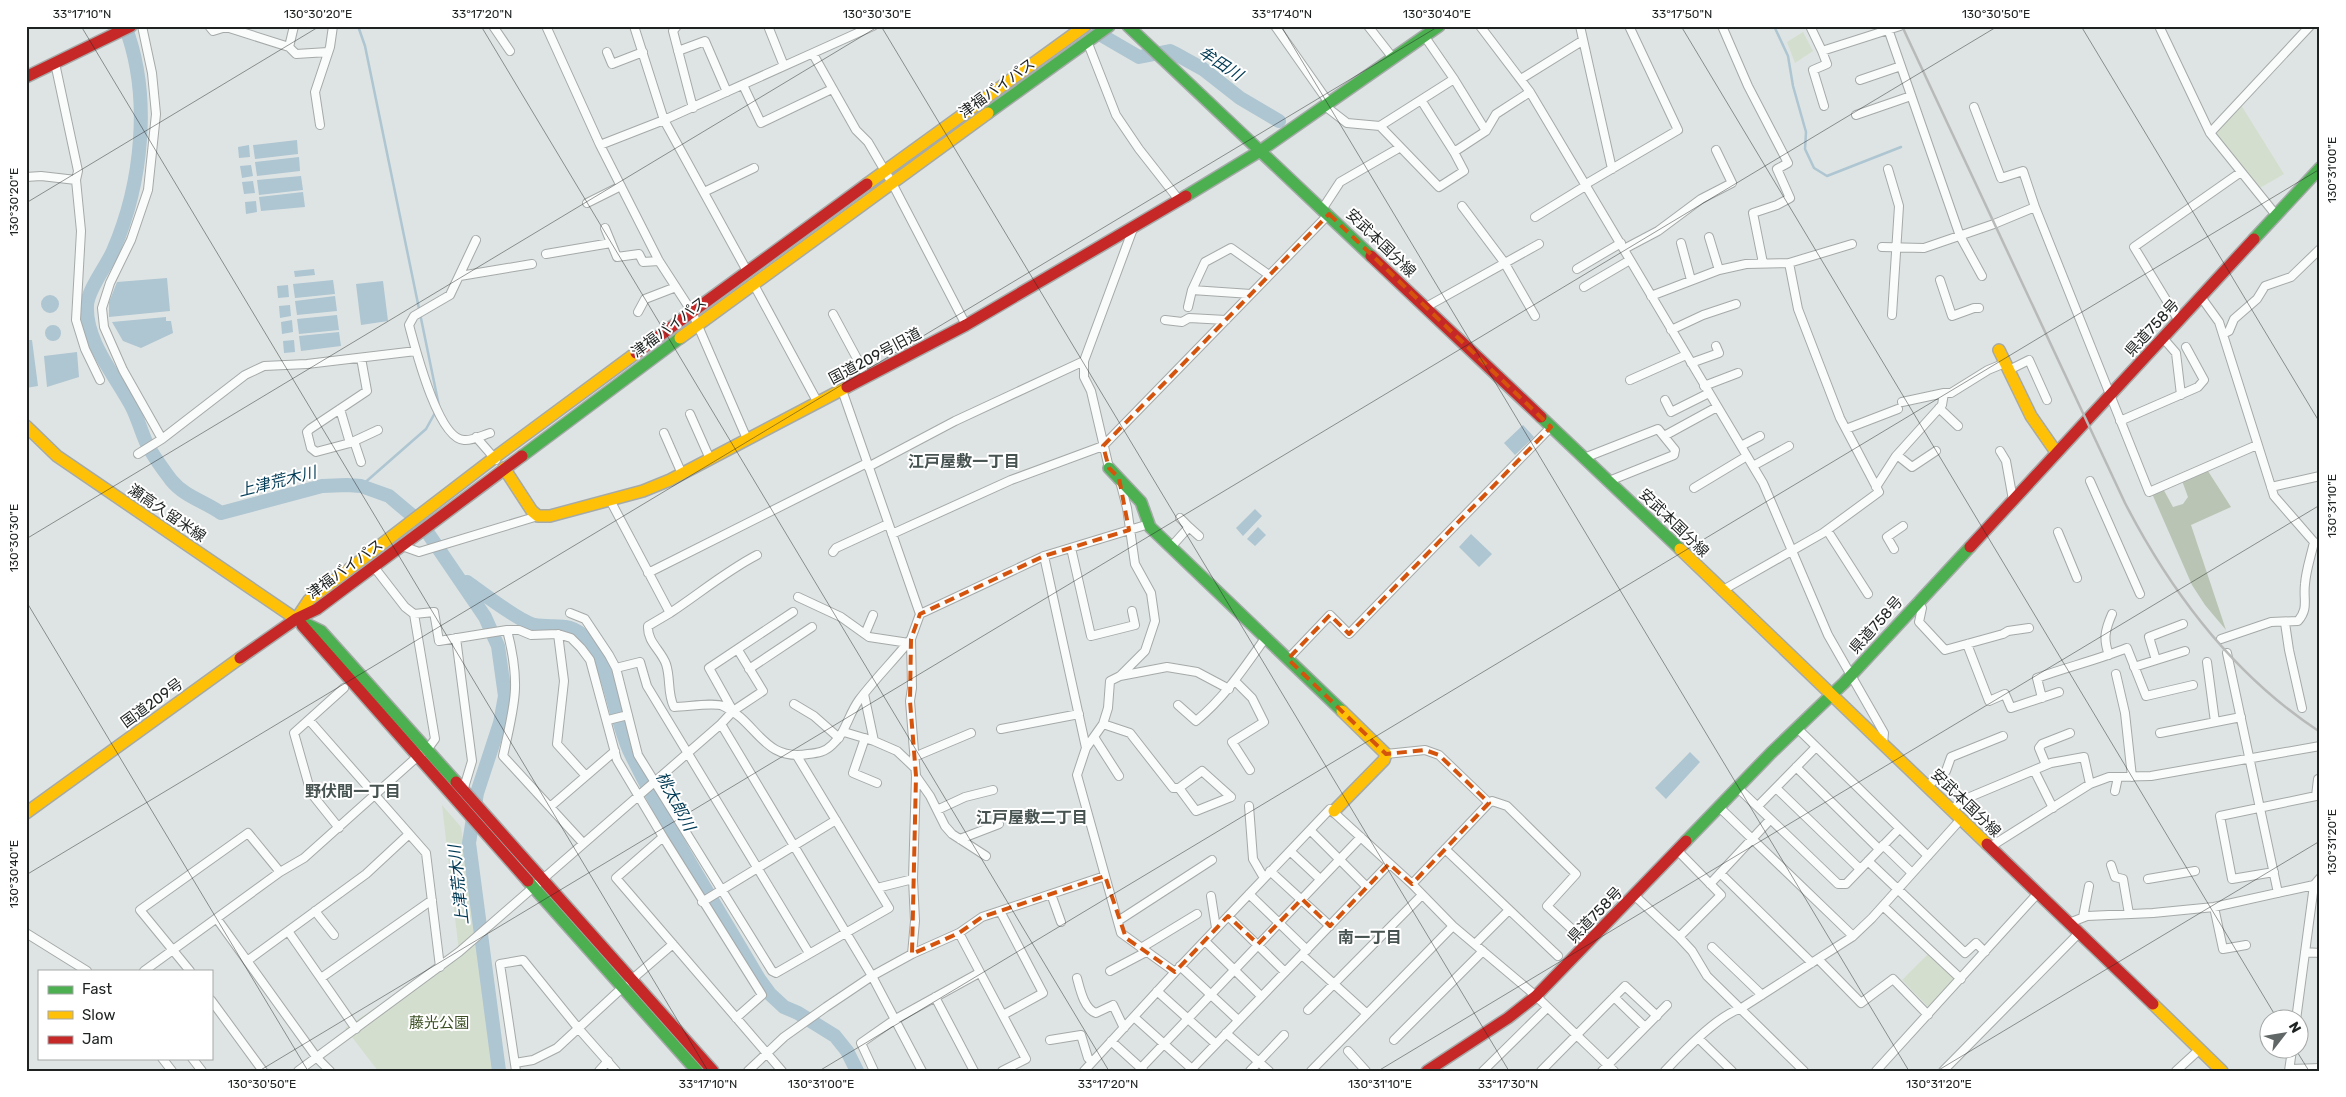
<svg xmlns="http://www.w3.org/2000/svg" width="2346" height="1097" viewBox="0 0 2346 1097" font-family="Rubik,'Noto Sans JP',sans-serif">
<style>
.green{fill:#d4decf}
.forest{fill:#b9c4b4}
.water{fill:#aec5d2}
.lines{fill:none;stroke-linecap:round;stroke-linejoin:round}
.stream{stroke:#aec5d2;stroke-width:2.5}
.river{stroke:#aec5d2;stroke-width:14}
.street-casing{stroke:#a5aaa9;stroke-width:10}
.fast-casing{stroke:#a5aaa9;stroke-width:14}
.slow-casing{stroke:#a5aaa9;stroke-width:14}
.jam-casing{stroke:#a5aaa9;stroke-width:14}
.street{stroke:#fafbfb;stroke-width:8}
.fast{stroke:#4caf50;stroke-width:11}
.slow{stroke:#ffc107;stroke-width:11}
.jam{stroke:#c62828;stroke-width:11}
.rail{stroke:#b8bab9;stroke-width:2.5}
.marked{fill:none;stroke:#d4540e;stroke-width:4;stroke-dasharray:10 6;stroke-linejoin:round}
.ticks{fill:none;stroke:#1e2322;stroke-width:1;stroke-opacity:0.45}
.labels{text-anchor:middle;stroke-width:4;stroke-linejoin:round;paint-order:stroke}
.street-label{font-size:15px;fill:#1e2322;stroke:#fff}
.park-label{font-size:15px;fill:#3a4e22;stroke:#fff}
.water-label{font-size:16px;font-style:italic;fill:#003a55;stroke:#fff}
.neighbourhood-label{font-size:16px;font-weight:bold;fill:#475351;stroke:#fff}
.neatline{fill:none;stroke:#1e2322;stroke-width:2}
.ticks-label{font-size:12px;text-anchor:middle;fill:#1e2322}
</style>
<rect width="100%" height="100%" fill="#dee4e3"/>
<!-- green -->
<path class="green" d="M1803,32L1813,51L1795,63L1787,42Z
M2241,105L2284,174L2258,189L2215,134Z
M442,805L461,827L495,1071H378L345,1028L459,952Z
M1930,952L1959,982L1930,1009L1902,980Z"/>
<!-- forest -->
<path class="forest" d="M2206,468L2231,507L2191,525L2226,630L2205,605L2192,585L2150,489L2161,485L2173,507L2183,504L2188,497L2181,478Z"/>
<!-- water -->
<path class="water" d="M297,140L298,154L255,159L253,145Z
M249,145L250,157L239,158L238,147Z
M299,157L300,171L257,176L255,162Z
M251,165L253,176L242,178L240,166Z
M301,176L303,190L259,195L257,180Z
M253,181L255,193L244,194L242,182Z
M303,192L305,207L261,211L259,197Z
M256,201L257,212L246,214L245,202Z
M314,269L315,275L295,277L294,271Z
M167,278L170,311L109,317V302L117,282Z
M333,280L335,294L295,298L293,284Z
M383,281L388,321L361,325L356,284Z
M288,285L289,297L278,298L277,286Z
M41 304a9 9 0 1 1 18 0a9 9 0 1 1-18 0Z
M335,296L337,311L297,315L295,301Z
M290,305L291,316L280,318L279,306Z
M337,315L339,330L299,334L297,319Z
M166,317V321H171L173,333L141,348L123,341L112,322Z
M292,320L293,332L282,334L281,322Z
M45 333a8 8 0 1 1 16 0a8 8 0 1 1-16 0Z
M339,332L341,346L301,351L299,336Z
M26,340H32L38,386L26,388Z
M294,340L295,352L284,353L283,341Z
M77,352L79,377L47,387L44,356Z
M1523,425L1534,437L1515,455L1504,443Z
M1255,509L1262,516L1243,536L1236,528Z
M1258,527L1266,535L1255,546L1247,539Z
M1471,534L1492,554L1479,567L1459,547Z
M1690,752L1700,762L1666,799L1655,788Z"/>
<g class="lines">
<!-- stream -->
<path class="stream" d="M358,26L365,46L439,406
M1774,26L1788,56L1793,86L1806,132L1805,149L1814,168L1827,176L1901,147
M361,486L426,429L436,411"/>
<!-- river -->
<path class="river" d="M125,26C152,96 142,184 113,251C106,267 88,289 87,305C85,342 116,376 132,407C138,419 141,431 146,442C152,455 163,469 171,480C185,497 204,501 221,513L322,486L347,485L361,486L389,496L421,523L485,617L498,646L505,696L500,723L477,793L469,843L499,1071
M1089,28L1139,57L1170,51L1174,53L1203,69L1240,98L1279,121
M467,582C481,592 519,621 534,625C556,629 568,620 587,639C610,664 615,720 630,752C668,830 715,904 759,979L770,994L784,1007L798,1013L835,1036L847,1051L857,1071"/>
<defs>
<path id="street" d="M142,26L152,73L156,114L148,190L131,240L110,283L102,308L104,327L123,370L162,439L245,375L264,366L307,364L416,351
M209,26L213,31L226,27L289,47L296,54L328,52
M493,26L510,51
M546,26L600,145L659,261L692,312L747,439
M634,26L664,120L747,271
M677,26L673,31L693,108
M768,26L784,66
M1275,26L1329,103
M1368,26L1393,58
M1480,26L1530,92L1763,483L1828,635L1884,733L1883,744
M1580,26L1612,169
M1722,26L1748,86L1788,163L1777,169L1790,198L1777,205L1753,213L1763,263
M1810,26L1822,51L1900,26
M1887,26L1960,236L1982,276
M2159,26L2210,133L2276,215
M1087,41L1116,115L1139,149L1179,200
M289,47L294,26
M678,51L705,41L727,92
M1822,51L1827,64L1813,70L1824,106
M607,52L612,64L643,52
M813,54L856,130L868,142L892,183L966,325
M55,63L78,171L76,180L81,231L76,320L85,349L100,380
M1454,79L1486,131
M1521,79L1582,41
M1860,80L1901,66
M743,85L761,123L832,89
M1421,100L1454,152
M1325,106L1347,123L1380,126L1454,79L1425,37
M1974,107L2001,178L2023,171L2035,207
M1856,115L1911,96
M320,125L315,92L330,47L333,26
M1380,126L1439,187L1464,171L1454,152L1486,131L1496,114L1530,92
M2210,133L2310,26
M600,145L664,120L873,26
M1888,169L1899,206L1892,315
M26,177L41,176L76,180
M1586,184L1678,130L1629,26
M704,192L754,168
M587,203L621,186
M1462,206L1504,262L1535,316
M1323,208L1340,182L1399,148
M1535,217L1587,185
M605,228L617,257L639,254L643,262L659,261
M1709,237L1719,270
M476,240L450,295L414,316L409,325C415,347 438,439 464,440C472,441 483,435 490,433
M1681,243L1691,280
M1882,247L1924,248L1994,224L2035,207L2149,492L2257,445
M1624,249L1658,231L1701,199L1732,183L1716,150
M546,254L611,243
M1577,269L1621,243
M460,276L532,264
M1940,280L1952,316L1974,308H1979
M753,283L818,403
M1584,287L1630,260
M1251,294L1192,290L1205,262L1231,248L1269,275
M1651,296L1719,270L1746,264L1789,263L1852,244
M2201,297L2219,322L2274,496L2314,542
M1188,307L1192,290
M1426,307L1539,244
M638,312L645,299L676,287
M833,314L867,377
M1165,320L1182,322L1189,318L1226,320
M2179,321L2134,247L2241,172
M1671,330L1703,315L1736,304
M2223,334L2229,331L2234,319L2257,299L2265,286L2291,277L2320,249
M2163,338L2176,353L2181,395
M1691,363L1719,353L1716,346
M2009,370L2029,360L2047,400
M1630,380L1686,355
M1704,386L1738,373
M842,390L920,614L911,639L912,688L910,701L916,776L913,879L915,921L912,954
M1665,400L1671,412L1709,393
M1902,402L1944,393
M1939,408L1958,426
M340,409L350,443L316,452L311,448L307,432L310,429L367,391L361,358
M690,414L710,459
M2120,421L2198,387L2204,380L2186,347
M1846,429L1898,409
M664,433L682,474
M1664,436L1717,407
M476,437L496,460
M354,441L361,462
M350,443L378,430
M1741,446L1760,436
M2000,451L2006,461L2013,500
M138,454L162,439
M1897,455L1912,467L1936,451
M1584,458L1658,429L1675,450L1674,455L1609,481
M1753,466L1789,446
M868,467L955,421L1084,361
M1109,468L1091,391L1084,377V361L1134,226
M1120,481L1127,508L1135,564L1151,593L1155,621L1145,651L1120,676L1110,681L1108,708L1103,724L1086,748L1077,775L1121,933L1175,972
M2090,481L2140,594
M1876,487L1896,456L1942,405L1944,393H1951L1988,370L2005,363
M2271,487L2320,476
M1694,488L1747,456
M610,500L670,613L648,626C647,642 661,650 666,664C671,679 667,693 674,707C686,707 714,702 723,706C757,721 763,762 808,754C818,753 825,752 832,745C846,733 848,715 859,700C875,679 894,660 911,639
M1180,518L1189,527
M1827,530L1868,594
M2058,532L2077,578
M892,534L1011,480L1103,446L1329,214
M402,546L419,552L538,516
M1171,547L1189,527L1199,536
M1071,548L1091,636L1135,625L1132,611
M1894,549L1887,537L1903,526
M833,552L836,548L888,524
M1044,556L1086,748
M648,573L867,463
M1723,590L1823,533L1879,492L1840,418L1798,309L1789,263
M798,597L841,617L869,637L909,643
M1917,602L1922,608L1919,622L1945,650L2003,634L2008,631L2029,628
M570,613L585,619L609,655L616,668L638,755L772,971L776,973L889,908L797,756
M670,613C699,594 726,571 757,555
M414,614L434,612L439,641L507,630
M920,614L1044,556L1149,524
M2285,623L2289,650L2302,708
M558,634L564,681L557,744L586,776
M865,634L873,615
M456,638L472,761L463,791
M2221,639L2271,622L2298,621C2309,608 2303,600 2305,584C2306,570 2311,556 2314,542
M1967,644L1989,701L2005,694L2011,708L2059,692
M2227,653L2278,893
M2109,655C2103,639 2105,630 2112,614
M1288,659L1330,615L1349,634L1551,427
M2156,660L2149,637L2183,624
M2207,662L2215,722
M2134,667L2185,651
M616,668L640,662L647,686L809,953
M749,669L812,627
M2116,674L2125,713L2132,777
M1120,676L1167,667L1197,672L1229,689
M1235,681L1252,698L1264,722L1232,742L1250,770
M864,694L874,741
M2042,698L2037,678C2067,667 2097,660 2127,648L2146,696L2193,685
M794,704L814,716L839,738
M1178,705L1196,721C1225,697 1244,668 1266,637
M733,711L709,668L793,612
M309,720L426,853L440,967
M608,720L628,715
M721,724L733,711L763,691L738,650
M1103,724L1130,733L1173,788H1179L1202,771L1231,797
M1797,728L1928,856
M1001,729L1079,714
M844,732L874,741L897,751L915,768
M2160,733L2241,717
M1094,737L1119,776
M865,738L853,773L877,783
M1386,754L1425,750L1439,755L1489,803
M914,757L971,733
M2046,765L2039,748L2042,744L2070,733
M1796,767L1879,849
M2034,770L2053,808
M916,776L930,796L945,826L952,834L986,856
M1927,786L1946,771L1951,757L2003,736
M1179,788L1196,811L1231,797
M1738,788L1838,884H1846L1899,829
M1776,788L1860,869
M2115,791L2118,777
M1249,806L1253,859L1264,878
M1758,806L1816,747
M550,807L615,751
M1719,807L1853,936
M937,810L965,797L993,790
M1951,810L1965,799L2051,763L2084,757L2090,784
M339,828L311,793L294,733L344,688
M1310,830L1367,887
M663,837L762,995L736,1018
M960,839L999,824
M583,843L503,756C515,703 521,684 507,630H519L531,635L558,634L571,638L581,648L590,660L617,760L663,837L616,878L782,1071
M1883,845L1912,873
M1990,847L2090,784L2109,777L2151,776L2320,746
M1445,849L1558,956
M1290,851L1320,879
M1678,851L1721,895L1679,937
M1868,861L1965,953L1976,943L1985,952
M2111,865L2115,877L2123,879L2129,914
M1270,871L1330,926
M2274,872L2232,879L2220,816L2316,796L2318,779L2320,778
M1720,873L1812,963
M2148,879L2195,871
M1412,884L1489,803L1492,801L1507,806L1576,874L1547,906L1588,944
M1710,884L1767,823
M877,888L913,879
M1051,894L1061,922
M1249,894L1307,950
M1211,896L1216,928
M1635,896L1679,937L1692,951L1707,976L1804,1071
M702,902L836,820
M1883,906L1961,979
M2214,907L2223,949L2246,945
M315,911L334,935
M1000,911L1043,993L1003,1015
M1228,916L1285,972
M2083,917L2089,886
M217,919L317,1058L330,1071
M1118,921L1212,860
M2069,923L2087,916L2153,913L2214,907L2314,885
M288,931L356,1029
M26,933L87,971
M959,933L1026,1059L1002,1071
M1205,941L1261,996
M1475,944L1509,910
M1712,947L1762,995
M1141,948L1197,914
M2305,952L2320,953
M1302,955L1366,1013
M1818,959L1861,1003L1893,979L1928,1015
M247,961L366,874L408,835
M1180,966L1238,1020
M144,971L280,872L304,858L417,757L427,750L435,739L414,614L405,607L374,567
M190,971L140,910L248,833L280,872
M1110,971L1146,952
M321,978L432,900
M1077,978C1080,989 1084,1009 1096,1013L1113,1005L1124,1028
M630,981L673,944
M1157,991L1216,1044
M935,997L974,1071
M1614,997L1645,1027
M211,1000L263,1071
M1308,1010L1422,895
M1134,1017L1192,1069
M2296,1020L2314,885L2320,878
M1226,1033L1269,1071
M1699,1039L1732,1071
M1050,1040L1081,1035L1088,1058L1092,1062
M1394,1040L1483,951
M1111,1041L1143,1070
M1348,1051L1366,1071
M162,1058L172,1071
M192,1058L202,1071
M515,1063L533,1060L557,1048L622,988
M1141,1068L1361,837
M2290,1069L2320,1068
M298,1071L459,952L721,724L872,976L922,1071
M516,1071L500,964L523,960L578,1028L616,1071
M599,1071L608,1061
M748,1071L784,1037L826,1007L872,976L912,954L959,933L982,917L1105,876
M874,1071L861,1043L894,1020L979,973
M1084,1071L1175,972L1330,809L1412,884L1453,926L1536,996L1614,1071
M1190,1071L1389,864
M1250,1071L1284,1035
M1311,1071L1453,926
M1483,1071L1547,1008
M1541,1071L1625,986L1657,1016
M1602,1071L1667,1005
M1665,1071C1682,1053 1718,1015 1740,1009L1852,937L1872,918L1961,819
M1876,1071L2038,893
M1943,1071L2079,933
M2176,1071L2200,1049
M2289,1071L2292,1050"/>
<path id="fast" d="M1128,26L1371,256
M988,113L1109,26
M1186,196L1260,151L1439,26
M2254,239L2320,168
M1541,417L1680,549
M522,456L680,338
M1109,468L1141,502L1150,527L1342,711
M296,619L321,631L456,782
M1686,841L1771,753L1844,683L1970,547
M528,881L697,1071"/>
<path id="slow" d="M867,184L1085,26
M680,338L988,113
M1999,350L2031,416L2056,452
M26,426L57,456L296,619
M504,468L532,511L538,516H550L643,491L670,480L847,387
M1680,549L1987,844
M297,618L309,600L494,458L636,353
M1334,811L1384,760L1386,754L1342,711
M26,813L240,658
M2153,1004L2222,1071"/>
<path id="jam" d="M26,77L131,26
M1371,256L1541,417
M636,353L867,184
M847,387L966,325L1186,196
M1970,547L2254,239
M302,625L528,881
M240,658L296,619L317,609L522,456
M456,782L713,1071
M1987,844L2153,1004
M1427,1071L1508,1018L1536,996L1686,841"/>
</defs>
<!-- street casing -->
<use href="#street" class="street-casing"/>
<!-- fast casing -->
<use href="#fast" class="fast-casing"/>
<!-- slow casing -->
<use href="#slow" class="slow-casing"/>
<!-- jam casing -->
<use href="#jam" class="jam-casing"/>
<!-- street -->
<use href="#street" class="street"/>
<!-- fast -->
<use href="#fast" class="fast"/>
<!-- slow -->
<use href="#slow" class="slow"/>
<!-- jam -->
<use href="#jam" class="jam"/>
<!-- rail -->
<path class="rail" d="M1902,26L2125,503C2172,594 2233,675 2320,732"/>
</g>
<!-- marked area -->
<path class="marked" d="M1329,214L1551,427L1349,634L1330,615L1288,659L1386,754L1425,750L1439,755L1489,803L1412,884L1389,864L1330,926L1302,899L1258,944L1228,916L1175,972L1126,938L1105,876L982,917L959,933L912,954L916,776L910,701L911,639L920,614L1044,556L1129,530L1119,478L1109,468L1103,446Z"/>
<!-- ticks -->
<path class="ticks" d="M81,26L708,1071M481,26L1109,1071M881,26L1509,1071M1281,26L1909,1071M1681,26L2278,1020M2081,26L2320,423M26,203L320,26M26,539L879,26M26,601L308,1071M26,875L1439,26M2296,1050L2309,1071M259,1071L1998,26M819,1071L2320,169M1378,1071L2320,505M1937,1071L2320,841"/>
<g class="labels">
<!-- street labels -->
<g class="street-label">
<text transform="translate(997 88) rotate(-36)" y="5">津福バイパス</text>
<text transform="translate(1381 243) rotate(44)" y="5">安武本国分線</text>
<text transform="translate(669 327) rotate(-37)" y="5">津福バイパス</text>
<text transform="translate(2152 328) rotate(-47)" y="5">県道758号</text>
<text transform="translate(875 356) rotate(-28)" y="5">国道209号旧道</text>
<text transform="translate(167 513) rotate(34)" y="5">瀬高久留米線</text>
<text transform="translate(1674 523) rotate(44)" y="5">安武本国分線</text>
<text transform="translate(345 569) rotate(-36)" y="5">津福バイパス</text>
<text transform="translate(1876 625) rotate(-48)" y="5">県道758号</text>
<text transform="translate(152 703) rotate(-36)" y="5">国道209号</text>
<text transform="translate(1966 803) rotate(44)" y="5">安武本国分線</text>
<text transform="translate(1595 915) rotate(-46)" y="5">県道758号</text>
</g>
<!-- park labels -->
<g class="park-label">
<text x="439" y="1028">藤光公園</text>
</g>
<!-- water labels -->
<g class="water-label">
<text transform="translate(1221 63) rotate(33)" y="6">牟田川</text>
<text transform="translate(277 481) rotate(-14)" y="6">上津荒木川</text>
<text transform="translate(676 801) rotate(62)" y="6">桃太郎川</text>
<text transform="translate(458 885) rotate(-96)" y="6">上津荒木川</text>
</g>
<!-- neighbourhood labels -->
<g class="neighbourhood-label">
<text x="964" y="467">江戸屋敷一丁目</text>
<text x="353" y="797">野伏間一丁目</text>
<text x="1032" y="823">江戸屋敷二丁目</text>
<text x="1370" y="943">南一丁目</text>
</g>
</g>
<!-- border -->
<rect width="2346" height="1097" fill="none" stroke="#ffffff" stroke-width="55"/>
<!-- legend -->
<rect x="38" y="970" width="175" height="90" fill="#ffffff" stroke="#a5a7a7"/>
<rect x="48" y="986" width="25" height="8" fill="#4caf50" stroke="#a5a7a7"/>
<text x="82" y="994" font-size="15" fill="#1e2322">Fast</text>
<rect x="48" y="1011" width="25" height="8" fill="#ffc107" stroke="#a5a7a7"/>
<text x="82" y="1020" font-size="15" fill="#1e2322">Slow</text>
<rect x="48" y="1036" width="25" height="8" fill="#c62828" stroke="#a5a7a7"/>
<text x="82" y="1044" font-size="15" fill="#1e2322">Jam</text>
<!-- north arrow -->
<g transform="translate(2284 1034) rotate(59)"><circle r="24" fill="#ffffff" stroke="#a5a7a7"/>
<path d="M0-4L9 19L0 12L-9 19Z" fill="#616766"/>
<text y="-8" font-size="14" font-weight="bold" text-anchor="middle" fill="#1e2322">N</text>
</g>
<rect x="28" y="28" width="2290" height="1042" class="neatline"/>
<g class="ticks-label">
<text x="82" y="18">33°17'10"N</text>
<text x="318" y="18">130°30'20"E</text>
<text x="482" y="18">33°17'20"N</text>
<text x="877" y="18">130°30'30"E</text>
<text x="1282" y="18">33°17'40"N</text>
<text x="1437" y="18">130°30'40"E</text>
<text x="1682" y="18">33°17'50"N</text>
<text x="1996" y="18">130°30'50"E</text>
<text transform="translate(2332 170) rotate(-90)" y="4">130°31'00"E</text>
<text transform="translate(14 202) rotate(-90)" y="4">130°30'20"E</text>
<text transform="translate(2332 506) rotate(-90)" y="4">130°31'10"E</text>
<text transform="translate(14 538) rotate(-90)" y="4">130°30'30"E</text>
<text transform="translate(2332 842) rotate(-90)" y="4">130°31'20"E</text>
<text transform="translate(14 874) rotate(-90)" y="4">130°30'40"E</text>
<text x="262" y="1088">130°30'50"E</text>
<text x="708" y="1088">33°17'10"N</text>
<text x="821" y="1088">130°31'00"E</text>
<text x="1108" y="1088">33°17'20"N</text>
<text x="1380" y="1088">130°31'10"E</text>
<text x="1508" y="1088">33°17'30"N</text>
<text x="1939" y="1088">130°31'20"E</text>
</g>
</svg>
